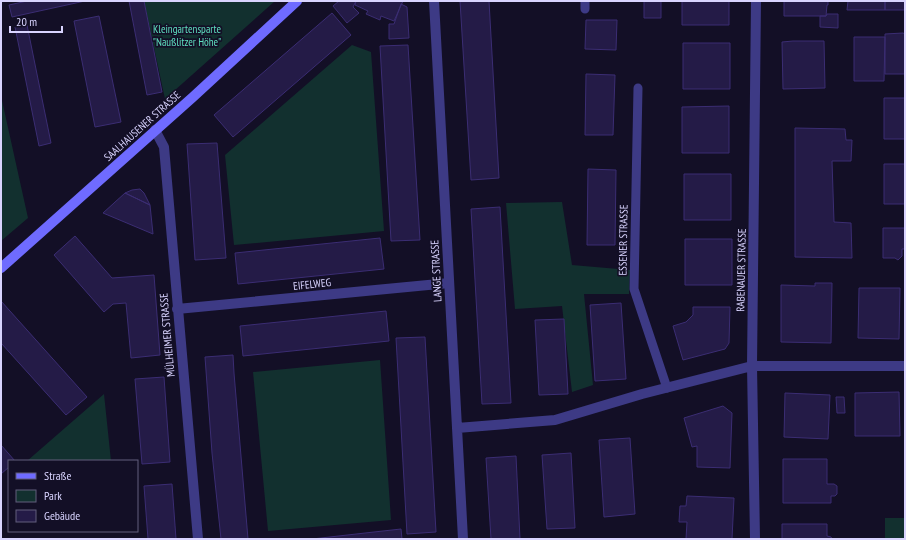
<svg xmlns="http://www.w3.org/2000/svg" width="906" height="540" viewBox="0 0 906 540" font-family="'PT Sans Narrow',sans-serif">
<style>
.green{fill:#12302f}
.building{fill:#241b47;stroke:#3b2d73}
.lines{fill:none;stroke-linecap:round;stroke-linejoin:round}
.lane{stroke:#3d3a85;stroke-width:9}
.street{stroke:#3d3a85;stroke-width:10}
.secondary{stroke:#6f6bff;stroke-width:10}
.labels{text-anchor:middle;stroke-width:3.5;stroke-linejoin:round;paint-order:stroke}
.park-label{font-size:11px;fill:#5fe0c0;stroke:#130f26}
.street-label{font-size:11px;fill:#d9d4ff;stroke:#130f26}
</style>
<rect width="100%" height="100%" fill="#130f26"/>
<!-- green -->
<path class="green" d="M144,1H275L165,99Z
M352,45L371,52L384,231L234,245L225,155Z
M1,96L28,218L1,241Z
M562,202L572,265L630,270L629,294H584L593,385L572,392L562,306L515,309L506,203Z
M380,360L391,520L268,531L253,372Z
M104,394L111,461H27Z
M885,518H905V539H885Z"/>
<!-- building -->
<path class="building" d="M27,1H85L12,17L9,5Z
M129,1H144L162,92L147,95Z
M339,1H356L353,7L359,13L347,23L333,6Z
M356,1H403L394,21L381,16L380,20L366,14L368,11L355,5Z
M460,1H489L499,178L471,180Z
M644,1H661V18H644Z
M682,1H729V25H682Z
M784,1H828V5H827L826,16H784Z
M848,1H885V10H847Z
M885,1H905V10H885Z
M401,4L407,7L409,38L389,39V24H394Z
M332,13L351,35L233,137L214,115Z
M827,14H838V28L820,27V16H826Z
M99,16L121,122L95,127L74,21Z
M586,20H617L616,50L585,49Z
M27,25L51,143L39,146L15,27Z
M903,33L905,34V74H885V34Z
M854,37H885L884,81H854Z
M793,41H824L825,88L783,89L782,42Z
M683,43H730V89H683Z
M408,45L420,240L391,241L380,46Z
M586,74L615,75L613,135H585Z
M884,98H905V139H884Z
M729,106V153H682V107Z
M795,128L845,129L846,140H852L851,161H832L834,222L851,223L852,258L795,257Z
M217,143L226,258L195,260L187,144Z
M884,164H905V204H884Z
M588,169L616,170L615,245H587Z
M684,174H731V220H684Z
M140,189L144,193L150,205L125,193L132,190Z
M125,193L150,205L153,234L103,213Z
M500,207L511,403L482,404L471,209Z
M883,228H905V249H902V256L898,260L895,258H883Z
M75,236L112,278L154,275L160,355L131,358L126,303L113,304L104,312L54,255Z
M380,238L384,269L238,284L235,253Z
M685,239H732V285H685Z
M815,283H832L831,343L781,342V285L815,286Z
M859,288H900L899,339L858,338Z
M1,301L87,397L66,415L1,343Z
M621,303L626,379L595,381L590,305Z
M693,307H730L729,343L725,349L683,360L673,326L686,322L693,315Z
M386,311L389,341L243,356L240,326Z
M564,319L568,394L539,395L535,320Z
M425,337L436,532L407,534L396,338Z
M233,355L234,373L248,539H221L212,453L205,357Z
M164,377L170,462L142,464L135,379Z
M899,392L900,436H855V393Z
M785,393L830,395L828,439L784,437Z
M836,397H844L845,413H837Z
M723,406L732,413L730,468L697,467V446L692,447L684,418Z
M630,438L635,514L604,517L599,440Z
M1,445L15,461H9V467L1,474Z
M571,453L575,528L547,529L542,455Z
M516,456L520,539H491L486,458Z
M783,459H827V484H834L837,486V494L835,496H831V503H783Z
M172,484L176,539H148L144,486Z
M687,496L734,498L732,539H686L687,522H679L680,506H686Z
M782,524H827V536L831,537L832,539H782Z
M401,529L402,539H312L374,532Z"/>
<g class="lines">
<!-- lane -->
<path class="lane" d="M585,9V1
M638,88L634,289L667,388"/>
<!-- street -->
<path class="street" d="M434,1L463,539
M155,130L164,147L198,539
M177,309L449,283
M457,428L555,420L642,394L752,366H905
M755,539L752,366L756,1"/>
<!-- secondary -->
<path class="secondary" d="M1,268L193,97L297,1"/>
</g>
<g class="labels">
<!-- park labels -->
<g class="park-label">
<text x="187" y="33">Kleingartensparte<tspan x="187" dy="13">"Naußlitzer Höhe"</tspan></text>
</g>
<!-- street labels -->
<g class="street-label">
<text transform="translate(142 126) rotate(-42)" y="4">SAALHAUSENER STRASSE</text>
<text transform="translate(623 240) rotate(-89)" y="4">ESSENER STRASSE</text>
<text transform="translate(741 270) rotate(-89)" y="4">RABENAUER STRASSE</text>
<text transform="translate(436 271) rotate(-93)" y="4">LANGE STRASSE</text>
<text transform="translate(312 284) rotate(-6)" y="4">EIFELWEG</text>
<text transform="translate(167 335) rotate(-95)" y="4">MÜLHEIMER STRASSE</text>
</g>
</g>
<!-- border -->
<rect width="906" height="540" fill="none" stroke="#d9d4ff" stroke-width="4"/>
<!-- legend -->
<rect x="8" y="460" width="130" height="72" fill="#130f26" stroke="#625e7d"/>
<rect x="16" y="473" width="20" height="6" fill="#6f6bff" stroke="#625e7d"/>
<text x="44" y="480" font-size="12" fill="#d9d4ff">Straße</text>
<rect x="16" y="490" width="20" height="12" fill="#12302f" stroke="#625e7d"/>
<text x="44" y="500" font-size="12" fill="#d9d4ff">Park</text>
<rect x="16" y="510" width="20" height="12" fill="#241b47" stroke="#625e7d"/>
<text x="44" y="520" font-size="12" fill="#d9d4ff">Gebäude</text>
<!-- scale -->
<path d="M10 26v6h52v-6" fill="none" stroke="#d9d4ff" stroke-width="2"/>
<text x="16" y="26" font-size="12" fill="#d9d4ff" stroke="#130f26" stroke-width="3" paint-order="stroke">20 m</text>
</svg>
